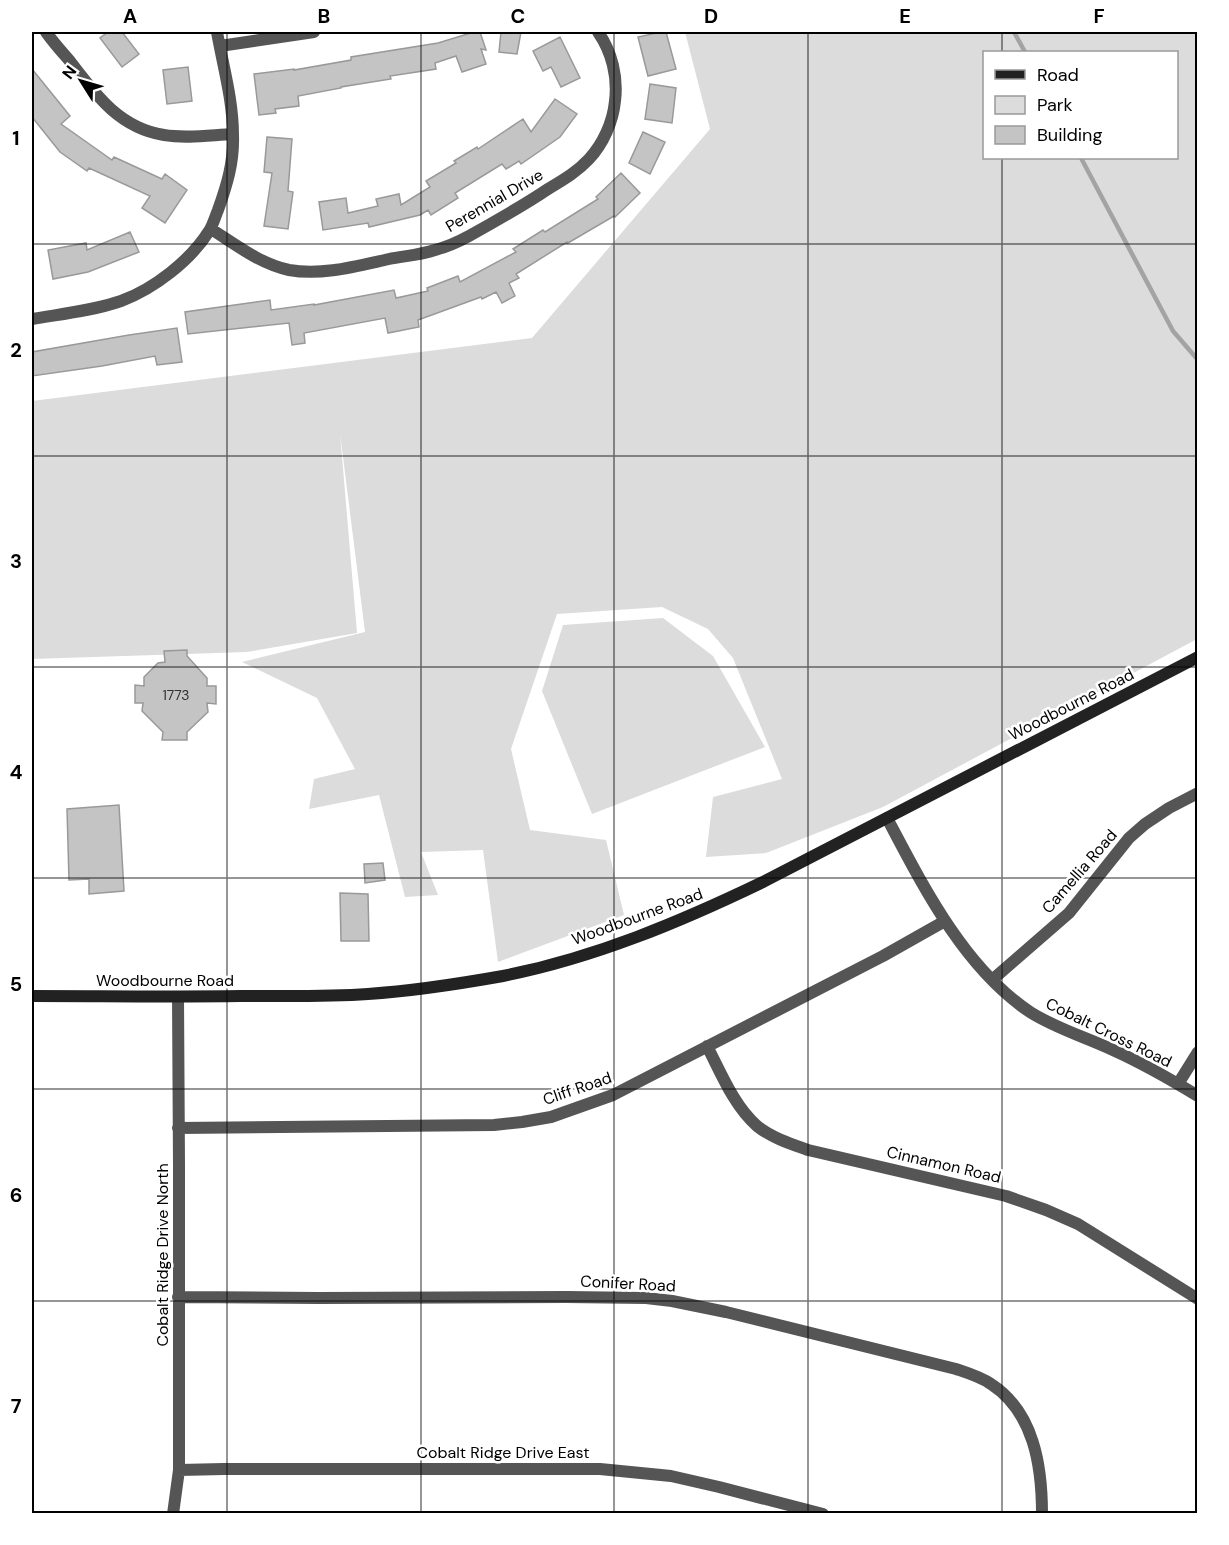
<svg xmlns="http://www.w3.org/2000/svg" width="1229" height="1545" viewBox="0 0 1229 1545" font-family="'DM Sans',sans-serif">
<style>
.green{fill:#dcdcdc;fill-rule:evenodd}
.lines{fill:none;stroke-linecap:round;stroke-linejoin:round}
.stream{stroke:#a3a3a3;stroke-width:4.5}
.building{fill:#c4c4c4;stroke:#999;stroke-width:1.5}
.minor{stroke:#555;stroke-width:12}
.secondary{stroke:#222;stroke-width:12}
.grid{fill:none;stroke:#000;stroke-width:1.5;stroke-opacity:0.55}
.labels{text-anchor:middle;stroke-width:5;stroke-linejoin:round;paint-order:stroke}
.number-label{font-size:14px;fill:#313131}
.street-label{font-size:16px;fill:#000;stroke:#fff}
.neatline{fill:none;stroke:#000;stroke-width:2}
.grid-label{font-size:20px;text-anchor:middle;font-weight:bold;fill:#000}
</style>
<rect width="100%" height="100%" fill="#fff"/>
<!-- green -->
<path class="green" d="M685,32H1197V639L883,807L766,853L706,857L713,797L782,779L733,658L708,629L662,607L557,614L511,749L530,830L606,840L624,915L498,962L483,850L421,852L438,895L405,897L379,795L309,809L314,779L355,769L317,698L242,662L365,632L340,433L357,633L247,652L32,659V401L532,338L710,129ZM984,52H1176V158H984Z
M663,618L713,656L765,747L592,814L542,691L563,625Z"/>
<g class="lines">
<!-- stream -->
<path class="stream" d="M1014,32L1025,52
M1081,158L1173,331L1198,360"/>
</g>
<!-- building -->
<path class="building" d="M108,32H122L139,54L122,67L100,38Z
M474,32H480L486,50L481,49L486,64L462,72L456,56L435,63L436,69L390,76L391,79L341,87V88L298,96L299,106L275,109L276,113L259,115L254,74L294,69V70L351,60V57L438,43Z
M501,32H521L517,54L499,52Z
M661,32H666L676,69L648,76L638,37Z
M560,37L580,78L561,87L551,67L543,71L533,51Z
M188,67L192,101L167,104L163,70Z
M32,69L70,116L61,124L112,160L114,157L162,179L165,174L187,190L165,223L142,208L150,196L89,168L87,171L60,152L32,117Z
M650,84L676,88L672,123L645,119Z
M555,99L577,114L560,137L521,164L519,161L506,169L502,164L455,193L458,198L431,215L428,210L420,215L369,227L368,223L323,230L319,202L346,198L348,213L378,206L376,199L399,194L401,205L430,187L426,181L456,163L454,161L477,147L478,149L523,119L531,132Z
M643,132L665,142L650,174L629,163Z
M267,137L292,139L288,191L293,192L288,229L264,226L272,173L264,172Z
M621,173L640,193L615,217L614,216L568,243L567,242L516,274L519,278L509,283L515,296L502,303L496,292L482,299L481,297L418,320L419,327L388,333L385,318L304,333L305,343L292,345L289,323L188,334L185,312L270,300L271,310L314,304V305L394,290L396,298L428,291L427,288L458,276L460,282L516,252L513,249L543,230L545,232L598,199L596,197Z
M130,232L139,252L88,272L53,279L48,250L86,243L87,250Z
M177,328L182,362L157,365L155,356L102,366L32,376V352L129,335Z
M187,650V656L207,678V686H216V704L207,703L208,712L187,732V740H162L163,732L142,711L143,703H135V685L144,686V677L158,663L165,662L164,651Z
M119,805L124,891L89,894V879L69,880L67,809Z
M383,863L385,880L365,883L364,864Z
M340,893L368,894L369,941H341Z"/>
<g class="lines">
<!-- minor -->
<path class="minor" d="M46,32C53,42 61,51 69,60C95,94 119,128 164,135C187,139 211,135 233,134
M220,46L314,32
M211,229C235,244 260,264 289,270C322,276 357,266 389,259C404,256 420,255 435,250C447,247 458,242 469,236C496,221 523,206 548,189C563,180 577,172 589,159C603,144 613,122 615,101C618,77 612,52 598,32
M32,319C61,314 92,311 121,301C154,289 191,260 209,231C213,225 215,217 218,210C227,185 234,162 233,135C233,100 223,66 217,32
M887,818C923,886 964,968 1030,1012C1055,1028 1085,1037 1113,1050C1142,1063 1170,1079 1198,1096
M992,980L1069,913L1129,838L1145,824L1169,808L1198,793
M707,1046C721,1073 734,1106 757,1126C772,1138 791,1144 808,1150L1006,1196L1046,1210L1078,1224L1198,1299
M1178,1084L1198,1052
M178,1128L494,1125L522,1122L551,1117L613,1095L883,956L945,921
M178,1297L319,1298L566,1297L646,1298L672,1301L726,1312L956,1369C968,1373 981,1377 991,1384C1034,1412 1042,1466 1042,1514
M179,1470L224,1469H600L671,1476L719,1487L823,1514
M173,1514L179,1470V1164L178,997"/>
<!-- secondary -->
<path class="secondary" d="M32,996C101,996 171,997 241,996C283,996 326,997 368,994C413,991 458,984 503,976C594,958 680,922 763,882L1198,657"/>
</g>
<!-- grid -->
<path class="grid" d="M227,32V1514M421,32V1514M614,32V1514M808,32V1514M1002,32V52M1002,158V1514M32,244H1198M32,456H1198M32,667H1198M32,878H1198M32,1089H1198M32,1301H1198"/>
<g class="labels">
<!-- number labels -->
<g class="number-label">
<text x="176" y="700">1773</text>
</g>
<!-- street labels -->
<g class="street-label">
<text transform="translate(494 200) rotate(-30)" y="6">Perennial Drive</text>
<text transform="translate(1071 704) rotate(-27)" y="6">Woodbourne Road</text>
<text transform="translate(1079 871) rotate(-49)" y="6">Camellia Road</text>
<text transform="translate(637 916) rotate(-20)" y="6">Woodbourne Road</text>
<text x="165" y="986">Woodbourne Road</text>
<text transform="translate(1109 1032) rotate(26)" y="6">Cobalt Cross Road</text>
<text transform="translate(577 1088) rotate(-19)" y="6">Cliff Road</text>
<text transform="translate(944 1164) rotate(13)" y="6">Cinnamon Road</text>
<text transform="translate(162 1255) rotate(-90)" y="6">Cobalt Ridge Drive North</text>
<text transform="translate(628 1283) rotate(3)" y="6">Conifer Road</text>
<text x="503" y="1458">Cobalt Ridge Drive East</text>
</g>
</g>
<!-- border -->
<rect width="1229" height="1545" fill="none" stroke="#ffffff" stroke-width="66"/>
<!-- legend -->
<rect x="983" y="51" width="195" height="108" fill="#ffffff" stroke="#999999" stroke-width="1.5"/>
<rect x="995" y="70" width="30" height="9" fill="#222222" stroke="#999999" stroke-width="1.5"/>
<text x="1037" y="81" font-size="18" fill="#000000">Road</text>
<rect x="995" y="96" width="30" height="18" fill="#dcdcdc" stroke="#999999" stroke-width="1.5"/>
<text x="1037" y="111" font-size="18" fill="#000000">Park</text>
<rect x="995" y="126" width="30" height="18" fill="#c4c4c4" stroke="#999999" stroke-width="1.5"/>
<text x="1037" y="141" font-size="18" fill="#000000">Building</text>
<!-- north arrow -->
<g transform="translate(81 81) rotate(307)" stroke="#ffffff" stroke-width="4.5" paint-order="stroke">
<path d="M0-4.5L10 22L0 15L-10 22Z" fill="#000000"/>
<text y="-9" font-size="16" font-weight="bold" text-anchor="middle" fill="#000000">N</text>
</g>
<rect x="33" y="33" width="1163" height="1479" class="neatline"/>
<g class="grid-label">
<text x="130" y="23">A</text>
<text x="324" y="23">B</text>
<text x="518" y="23">C</text>
<text x="711" y="23">D</text>
<text x="905" y="23">E</text>
<text x="1099" y="23">F</text>
<text x="16" y="145">1</text>
<text x="16" y="357">2</text>
<text x="16" y="568">3</text>
<text x="16" y="779">4</text>
<text x="16" y="991">5</text>
<text x="16" y="1202">6</text>
<text x="16" y="1413">7</text>
</g>
</svg>
